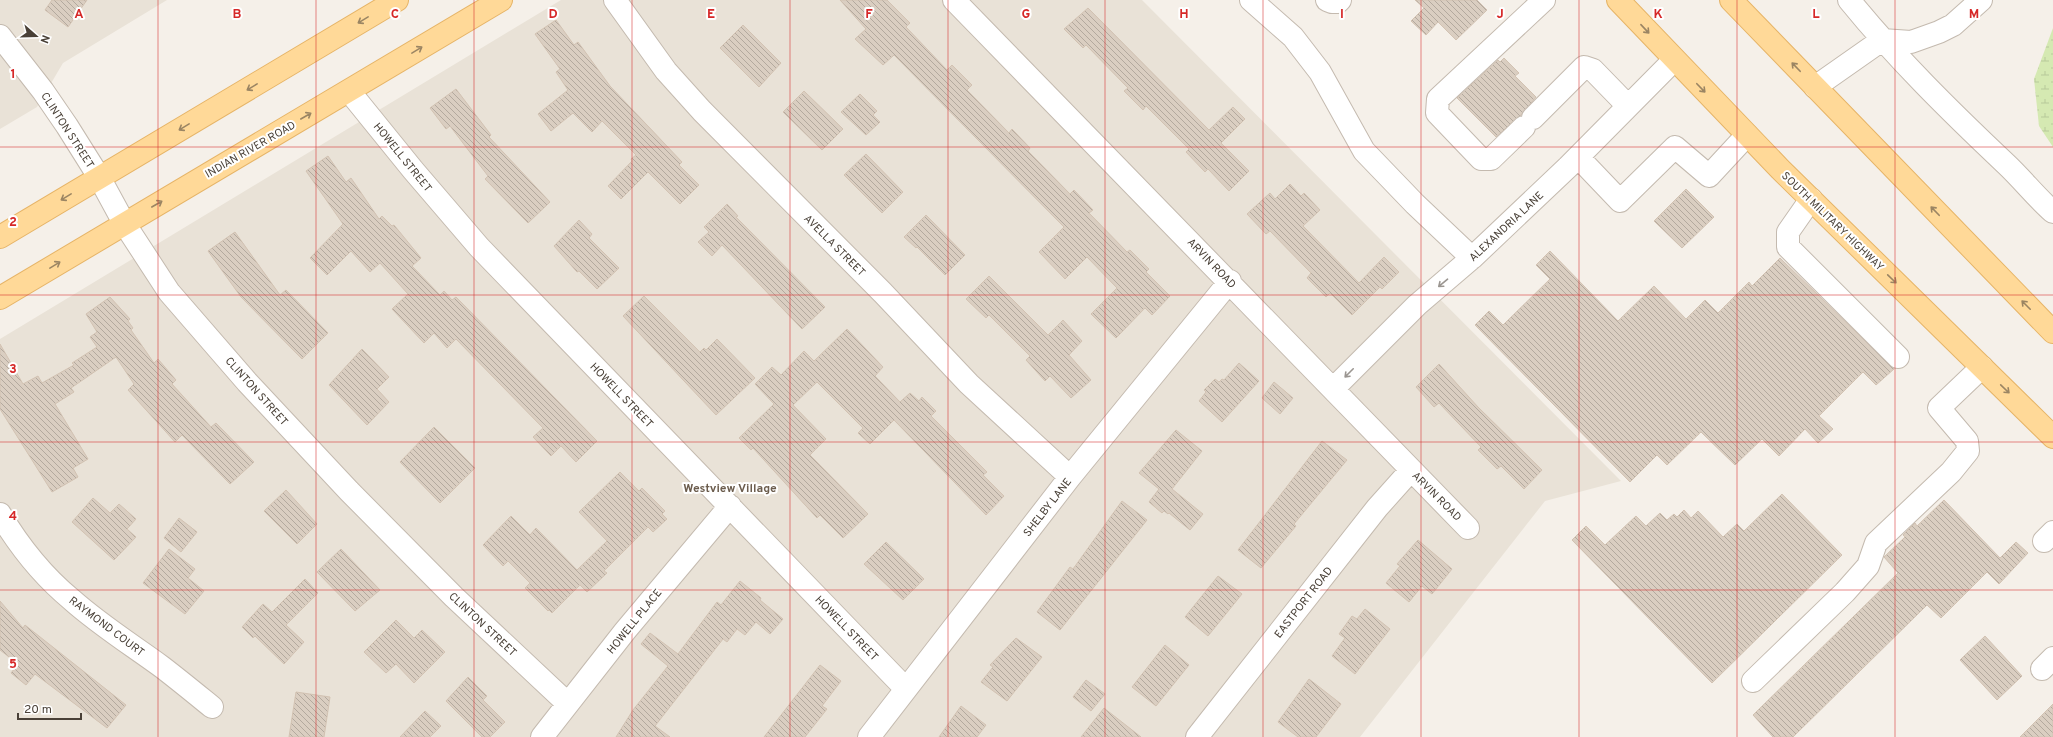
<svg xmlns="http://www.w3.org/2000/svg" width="2053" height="737" viewBox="0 0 2053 737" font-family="Overpass,sans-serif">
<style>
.residential{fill:#e9e2d7}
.wetland{fill:url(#wetland-marsh)}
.building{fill:url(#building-back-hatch);stroke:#d2c2b2}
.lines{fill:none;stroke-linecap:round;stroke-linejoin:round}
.minor-casing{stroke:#c4baaf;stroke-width:24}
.major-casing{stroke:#e6b467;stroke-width:24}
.minor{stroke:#fff;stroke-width:22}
.major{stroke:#ffd998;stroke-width:22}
.oneway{stroke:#9b8563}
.oneway2{stroke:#9b9691}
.grid{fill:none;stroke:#d62828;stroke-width:1;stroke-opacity:0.55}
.labels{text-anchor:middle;stroke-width:4;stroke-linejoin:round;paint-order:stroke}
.street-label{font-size:11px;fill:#494037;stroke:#fff}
.neighbourhood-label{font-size:12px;font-weight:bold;fill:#6c5d4e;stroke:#fff}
.grid-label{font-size:13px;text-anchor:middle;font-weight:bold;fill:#d62828;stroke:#fff;stroke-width:4;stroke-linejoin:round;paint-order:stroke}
</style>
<defs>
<pattern id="wetland-marsh" width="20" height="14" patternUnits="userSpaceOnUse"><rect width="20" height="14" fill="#d5e9b2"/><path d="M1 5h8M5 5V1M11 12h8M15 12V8" fill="none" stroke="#b8c99a"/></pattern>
<pattern id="building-back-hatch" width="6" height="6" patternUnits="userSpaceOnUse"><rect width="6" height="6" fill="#dacec1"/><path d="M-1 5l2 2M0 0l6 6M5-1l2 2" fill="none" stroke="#b3a99e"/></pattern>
</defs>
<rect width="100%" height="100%" fill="#f5f0e9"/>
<!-- residential -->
<path class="residential" d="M0,0H167L63,63L37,107L0,129Z
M561,0H1142L1621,481L1545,501L1360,737H0V339Z"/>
<!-- wetland -->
<path class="wetland" d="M2053,28V147L2039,126L2034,79Z"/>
<!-- building -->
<path class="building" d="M52,0H87L68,27L45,10Z
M840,0H887L910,23L906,27L947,70L952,65L972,85L967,90L1009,133L1012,129L1030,148L1028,151L1070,194L1074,190L1093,210L1089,213L1127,252L1130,250L1149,269L1146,272L1170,296L1152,315L1145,308L1116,338L1091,314L1117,288L1087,257L1065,279L1039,252L1064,227L894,55L883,65L855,39L866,29Z
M1415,0H1477L1487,10L1456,40L1438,22L1426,35L1411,21L1424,8Z
M1088,8L1209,130L1233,107L1245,119L1221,143L1249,171L1229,191L1208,169L1205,172L1186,152L1189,149L1146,106L1143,110L1124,91L1128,88L1086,45L1083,48L1064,29Z
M556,20L574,45L578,42L610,86L682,162L679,165L699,185L680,204L648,172L621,199L608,186L632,161L631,159L636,155L602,121L592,132L573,113L551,131L538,114L568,90L556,72L560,69L535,34Z
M743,25L781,63L759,87L720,48Z
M1504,58L1519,73L1515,76L1536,97L1521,115L1496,137L1457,98L1498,60L1500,62Z
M456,89L491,135L489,137L550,202L528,223L485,179L488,176L450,126L446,129L430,108Z
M804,91L843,129L822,150L783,112Z
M860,94L877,111L873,115L880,122L866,135L841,112Z
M866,154L903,192L882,213L844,175Z
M328,156L346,182L351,178L379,219L382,216L392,226L394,225L421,258L412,266L440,295L444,291L452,300L456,297L597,441L576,462L561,446L551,456L533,437L543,428L456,339L447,348L434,333L424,343L392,309L408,294L380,263L370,272L351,251L327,275L310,258L343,224L306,171Z
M1290,184L1301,196L1304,193L1320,210L1303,226L1359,283L1384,257L1399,272L1382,289L1380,287L1352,315L1330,293L1326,297L1307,278L1311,273L1270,231L1266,234L1247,214L1270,193L1275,199Z
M1686,189L1714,217L1682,248L1654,221Z
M727,204L738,216L736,217L825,307L802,329L722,245L712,256L698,242L709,232L704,227Z
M926,215L965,255L945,275L917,247L916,248L904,237Z
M579,220L592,234L589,238L619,268L597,289L579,271L577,272L554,246Z
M235,232L280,295L286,290L328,333L302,359L241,297L208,251Z
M1550,251L1618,321L1654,286L1686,319L1705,300L1718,313L1749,282L1752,286L1780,258L1894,369L1876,385L1863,372L1819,416L1833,429L1818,443L1805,429L1779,456L1762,439L1735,465L1701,432L1667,465L1657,455L1630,482L1475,325L1489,311L1503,325L1550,279L1536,265Z
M989,276L1048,335L1063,320L1082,341L1069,355L1091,380L1071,398L1050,376L1045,381L1026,360L1030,356L989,315L986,318L966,299Z
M644,296L700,352L704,348L706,350L717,339L755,378L716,415L623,316Z
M110,297L130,319L128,321L133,328L131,330L154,363L158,359L176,380L172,384L211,427L216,423L254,462L230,484L182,435L175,442L128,390L134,384L116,357L71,388L74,392L55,404L88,459L73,468L78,477L52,492L0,409V344L23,384L38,376L42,383L74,365L72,363L97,347L90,337L97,332L86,314Z
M847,329L883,367L875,376L900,402L910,393L919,401L922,397L936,411L931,416L987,472L983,475L1004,496L986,515L894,420L870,444L858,433L863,428L817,382L793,405L826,439L810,455L868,514L843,538L820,515L817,518L753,448L751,450L739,438L774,404L755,384L772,367L781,375L804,351L814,361Z
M362,349L389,377L377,389L389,402L367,425L329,385Z
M1239,363L1259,381L1222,422L1199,401L1206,392L1204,390L1215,379L1219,382L1222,379L1224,380Z
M1439,364L1478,407L1542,470L1524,489L1501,466L1497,469L1478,450L1481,447L1439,403L1434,407L1416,387Z
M1274,382L1293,398L1280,414L1262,398Z
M434,427L475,468L440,503L400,462Z
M1176,430L1202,451L1172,489L1203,514L1190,530L1169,513L1168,514L1164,511L1162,513L1149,502L1159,489L1139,473Z
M1322,441L1347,460L1294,524L1296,526L1261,568L1238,550Z
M620,472L639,491L642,488L665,511L662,514L667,519L653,532L648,527L604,571L607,573L587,592L580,585L552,613L549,610L548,611L525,588L530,583L508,561L503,566L483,545L511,516L530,535L536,528L577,570L607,541L579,512Z
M286,490L317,524L297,544L264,511Z
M1782,494L1842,555L1712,683L1572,540L1586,526L1605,545L1636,516L1646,526L1660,513L1667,520L1674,514L1677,517L1684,510L1691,518L1698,511L1723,537L1737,524L1744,531Z
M93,498L110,513L119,504L136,519L127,529L136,537L114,560L72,522Z
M1944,500L2000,558L2016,542L2028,553L1999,584L1987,572L1941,618L1927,605L1793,737H1773L1753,715L1898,573L1884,557L1905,537L1903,535L1915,523L1917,526Z
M1122,501L1147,520L1060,630L1037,612L1070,567L1073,569Z
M179,518L197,532L181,552L164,538Z
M1418,540L1452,569L1432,594L1422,586L1409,602L1386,583L1400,566L1397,564Z
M886,542L924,579L903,600L864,564Z
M169,549L195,569L188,578L204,591L185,614L143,583Z
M341,549L380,590L355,611L317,572Z
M1218,576L1242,594L1208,636L1185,617Z
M305,579L318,593L286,625L304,642L284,664L255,636L253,638L242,627L263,604L272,612Z
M740,581L761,598L760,600L783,619L770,634L756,622L745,635L737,629L727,642L723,639L655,726L670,737H616L633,710L668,666L641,644L650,633L678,654L717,602L721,605Z
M0,601L23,628L25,625L126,705L107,728L35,674L26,685L11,673L18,664L0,650Z
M1365,609L1390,629L1355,674L1332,656L1345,638L1339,634L1352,616L1357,619Z
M396,620L414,638L422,630L445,652L414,683L396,664L386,673L364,652Z
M1985,636L2022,676L1997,700L1960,660Z
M1016,638L1042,657L1007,701L981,682L993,667L990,665Z
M1165,645L1189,665L1156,706L1132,687Z
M820,665L841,681L822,706L827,709L805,737H764Z
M468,677L487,696L483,700L505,722L490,737H482L446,701Z
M1309,679L1341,704L1316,737H1298L1278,722Z
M1086,680L1105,694L1091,711L1073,697Z
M296,692L330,697L324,737H289Z
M2053,704V737H2020Z
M961,706L986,725L977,737H939Z
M1104,708L1141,737H1081Z
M425,711L441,726L430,737H400Z"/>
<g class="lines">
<defs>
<path id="minor" d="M615,0L666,71L702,111L883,293L969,384L1070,477
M954,0L1468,528
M1251,0L1293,37L1320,72L1364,151L1415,204L1472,258
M1327,0L1332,2H1338L1340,0
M1849,0C1897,59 1951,112 2006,164C2023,180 2036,197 2053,212
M0,36L43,91L67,126L99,177L124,223L169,292L247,382L349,491L454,597L567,703
M1815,87L1882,40L1911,42L1939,32L1953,25L1981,0
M349,91L413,170L479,247L906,689
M1533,118L1584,67L1593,70L1628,106
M1524,127L1491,159H1481L1437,113L1438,99L1544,0
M1578,157L1620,201L1675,147L1709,176L1747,135
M1811,199L1788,232V247L1898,357
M1334,388L1417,305L1472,258L1568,167L1674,60
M0,514C19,546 43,576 72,600C100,625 132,645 162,667C179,680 196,694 212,707
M2044,541L2053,532
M2042,669L2053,658
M1753,681L1845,592L1868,566L1876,543L1951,472L1968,451L1967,441L1939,408L1982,367
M542,737L625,631L730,506
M869,737L1070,477L1230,281
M1197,737L1377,508L1411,470"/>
<path id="major" d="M1618,0L1780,169L2053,437
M1731,0L2053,332
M0,237L397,0
M0,298L501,0"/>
</defs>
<!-- minor casing -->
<use href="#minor" class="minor-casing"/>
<!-- major casing -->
<use href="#major" class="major-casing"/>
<!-- minor -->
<use href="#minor" class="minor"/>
<!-- major -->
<use href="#major" class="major"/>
</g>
<!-- one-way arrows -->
<defs><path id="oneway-shaft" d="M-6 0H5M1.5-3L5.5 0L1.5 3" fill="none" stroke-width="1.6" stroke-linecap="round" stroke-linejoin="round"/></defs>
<g class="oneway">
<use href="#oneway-shaft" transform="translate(363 20) rotate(149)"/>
<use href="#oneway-shaft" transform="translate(1645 29) rotate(47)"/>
<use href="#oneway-shaft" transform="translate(417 50) rotate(-31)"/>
<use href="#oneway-shaft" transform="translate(1796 67) rotate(-134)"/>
<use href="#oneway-shaft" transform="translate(252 87) rotate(149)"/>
<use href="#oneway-shaft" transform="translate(1701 88) rotate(46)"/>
<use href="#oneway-shaft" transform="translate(306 116) rotate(-30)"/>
<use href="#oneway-shaft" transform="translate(184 127) rotate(149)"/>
<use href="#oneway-shaft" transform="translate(66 197) rotate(149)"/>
<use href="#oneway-shaft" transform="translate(157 204) rotate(-30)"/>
<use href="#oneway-shaft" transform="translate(1935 211) rotate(-134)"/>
<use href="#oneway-shaft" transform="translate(55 265) rotate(-31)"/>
<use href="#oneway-shaft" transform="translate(1892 279) rotate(44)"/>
<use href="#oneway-shaft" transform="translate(2026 305) rotate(-135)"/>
<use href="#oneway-shaft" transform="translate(2005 389) rotate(44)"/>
</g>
<g class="oneway2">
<use href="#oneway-shaft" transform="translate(1443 283) rotate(140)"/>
<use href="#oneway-shaft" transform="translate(1349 373) rotate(135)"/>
</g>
<!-- grid -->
<path class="grid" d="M158,0V737M316,0V737M474,0V737M632,0V737M790,0V737M948,0V737M1105,0V737M1263,0V737M1421,0V737M1579,0V737M1737,0V737M1895,0V737M0,147H2053M0,295H2053M0,442H2053M0,590H2053"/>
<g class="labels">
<!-- street labels -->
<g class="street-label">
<text transform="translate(68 130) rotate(57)" y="4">CLINTON STREET</text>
<text transform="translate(250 149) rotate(-30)" y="4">INDIAN RIVER ROAD</text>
<text transform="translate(403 157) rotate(51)" y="4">HOWELL STREET</text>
<text transform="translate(1833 221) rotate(44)" y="4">SOUTH MILITARY HIGHWAY</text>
<text transform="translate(1506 226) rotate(-43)" y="4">ALEXANDRIA LANE</text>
<text transform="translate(835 245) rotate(45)" y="4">AVELLA STREET</text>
<text transform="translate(1212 263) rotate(46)" y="4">ARVIN ROAD</text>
<text transform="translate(257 391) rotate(48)" y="4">CLINTON STREET</text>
<text transform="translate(622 395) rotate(46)" y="4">HOWELL STREET</text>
<text transform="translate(1437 496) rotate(45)" y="4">ARVIN ROAD</text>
<text transform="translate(1047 507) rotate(-52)" y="4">SHELBY LANE</text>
<text transform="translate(1303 602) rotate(-52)" y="4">EASTPORT ROAD</text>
<text transform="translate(634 621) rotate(-51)" y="4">HOWELL PLACE</text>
<text transform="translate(483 624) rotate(43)" y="4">CLINTON STREET</text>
<text transform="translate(107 626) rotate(37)" y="4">RAYMOND COURT</text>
<text transform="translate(847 628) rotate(46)" y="4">HOWELL STREET</text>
</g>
<!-- neighbourhood labels -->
<g class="neighbourhood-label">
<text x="730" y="492">Westview Village</text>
</g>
</g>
<g class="grid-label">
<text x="79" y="18">A</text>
<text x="237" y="18">B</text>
<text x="395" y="18">C</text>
<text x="553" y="18">D</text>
<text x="711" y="18">E</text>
<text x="869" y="18">F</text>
<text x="1026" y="18">G</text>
<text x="1184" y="18">H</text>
<text x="1342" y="18">I</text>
<text x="1500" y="18">J</text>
<text x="1658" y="18">K</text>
<text x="1816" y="18">L</text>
<text x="1974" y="18">M</text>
<text x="13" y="78">1</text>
<text x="13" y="226">2</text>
<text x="13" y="373">3</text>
<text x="13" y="520">4</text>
<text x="13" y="668">5</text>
</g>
<!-- north arrow -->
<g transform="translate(36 36) rotate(110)" stroke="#ffffff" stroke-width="3" paint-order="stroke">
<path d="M0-3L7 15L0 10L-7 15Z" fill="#494037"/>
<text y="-6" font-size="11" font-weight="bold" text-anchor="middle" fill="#494037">N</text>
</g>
<!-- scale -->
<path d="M18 713v6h63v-6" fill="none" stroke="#494037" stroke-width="2"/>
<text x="24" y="713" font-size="12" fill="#494037" stroke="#ffffff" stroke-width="3" paint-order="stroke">20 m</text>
</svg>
